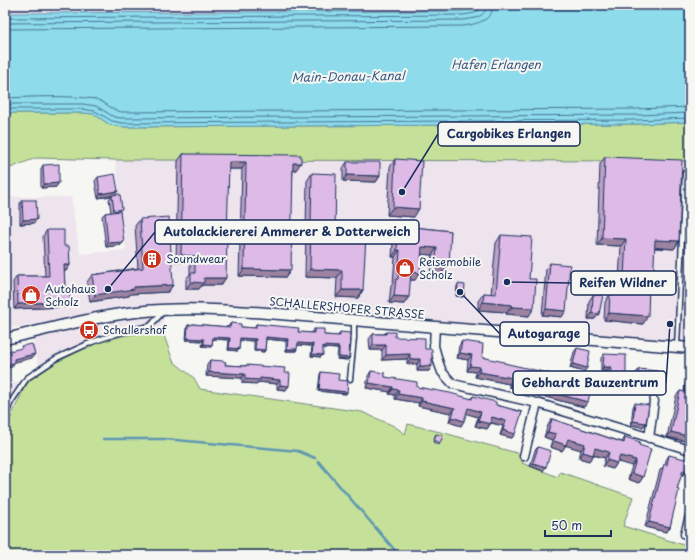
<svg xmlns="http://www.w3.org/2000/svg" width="695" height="560" viewBox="0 0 695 560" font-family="'Playpen Sans',sans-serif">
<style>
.built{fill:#eee4ee}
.green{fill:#c5e199;stroke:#70887c}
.water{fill:#8ddbeb;stroke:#5f96b3}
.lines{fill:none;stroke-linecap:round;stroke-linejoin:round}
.shore{stroke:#497496;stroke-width:1}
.stream{stroke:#5f96b3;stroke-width:2.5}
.service-casing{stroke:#1b2f5e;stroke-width:7}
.minor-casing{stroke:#1b2f5e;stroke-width:11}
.tertiary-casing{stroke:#1b2f5e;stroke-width:13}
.service{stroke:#f6f6f2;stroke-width:4}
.minor{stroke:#f6f6f2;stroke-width:8}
.tertiary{stroke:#f6f6f2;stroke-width:10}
.wall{fill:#bea1c6;stroke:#1b2f5e}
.shaded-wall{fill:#9b83a1;stroke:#1b2f5e}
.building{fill:#ddbbe6;stroke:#1b2f5e}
.labels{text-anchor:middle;stroke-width:4;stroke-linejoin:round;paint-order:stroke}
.poi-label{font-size:11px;fill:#1b2f5e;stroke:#f6f6f2;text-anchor:start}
.street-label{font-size:11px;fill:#1b2f5e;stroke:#f6f6f2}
.water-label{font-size:12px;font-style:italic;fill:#385a81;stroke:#f6f6f2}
.leader{fill:none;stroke:#1b2f5e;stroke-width:1.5}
.callout-dot{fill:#1b2f5e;stroke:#f6f6f2;stroke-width:1.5}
.callout{fill:#f6f6f2;stroke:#1b2f5e;stroke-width:1.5}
.callout-label{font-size:12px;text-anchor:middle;font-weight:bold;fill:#1b2f5e}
</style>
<rect width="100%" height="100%" fill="#f6f6f2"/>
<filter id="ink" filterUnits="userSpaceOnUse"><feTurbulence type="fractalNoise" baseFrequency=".025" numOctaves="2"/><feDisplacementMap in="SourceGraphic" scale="8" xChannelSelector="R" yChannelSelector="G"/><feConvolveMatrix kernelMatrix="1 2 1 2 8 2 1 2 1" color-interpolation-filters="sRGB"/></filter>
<g filter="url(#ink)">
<!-- built -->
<path class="built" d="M5,5H483L471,9L462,11L8,13L5,15Z
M115,160L690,161V346L165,308L162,330L122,336L93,344L59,361L40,372L29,325L5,329V197H71L80,254L126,250Z
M30,380L24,388L5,431V385Z"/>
<!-- green -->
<path class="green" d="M5,113H82L94,114L110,125L122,127L636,124L690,122V161L115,160L36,158L5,170Z
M162,330L173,361L194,378L200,389L362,412L394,426L405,434L408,424L448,434L524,455L522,463L558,477L560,472L633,497L623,526L690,547V555H5V431L24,388L30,380L59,361L93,344L122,336Z"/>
<!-- water -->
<path class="water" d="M483,5H690V122L636,124L122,127L110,125L94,114L82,113H5V15L8,13L462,11L471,9Z"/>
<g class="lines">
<!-- shore -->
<path class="shore" d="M5,18L462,15C469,14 481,14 482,5
M5,23L462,20C472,19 486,18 487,5
M5,29L463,26C476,24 493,21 493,5
M5,98C32,97 69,95 95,99C105,101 112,111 122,112L636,109L690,107
M5,104H83L96,106L114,117L122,118L636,115L690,113
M5,109H82L95,111L112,121L122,123L636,120L690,118"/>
<!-- stream -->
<path class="stream" d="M103,439H165L298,451L315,458
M318,461L399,555"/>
<defs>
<path id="service" d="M677,347L685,173
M350,379L354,338V320
M5,417L11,402L27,378L57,358L92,342L122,332L150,326L163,312"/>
<path id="minor" d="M435,327L434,346L439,364L442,372L453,384L537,403L690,450
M649,438L654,401
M524,456L537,403
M685,534L690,516"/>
<path id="tertiary" d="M5,339C48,329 92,317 136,312C180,307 224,310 267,313L690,348"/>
</defs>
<!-- service casing -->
<use href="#service" class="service-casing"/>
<!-- minor casing -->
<use href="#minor" class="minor-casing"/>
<!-- tertiary casing -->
<use href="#tertiary" class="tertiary-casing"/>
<!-- service -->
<use href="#service" class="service"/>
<!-- minor -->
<use href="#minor" class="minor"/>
<!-- tertiary -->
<use href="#tertiary" class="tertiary"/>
</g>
<!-- wall -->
<path class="wall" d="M183,154L296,170H293L286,277L239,276L242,169H229L221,285H202L199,289H186V279L190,274V262H176L178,161Z
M605,157L679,241L674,249L654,248L653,286L649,291L643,324L604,320L605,302L610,294L618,295L621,246L597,245L600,164Z
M395,159L414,217L387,215L390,167Z
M347,162L380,176L376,182L343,181V168Z
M43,165L56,187L41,188V169Z
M312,173L335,235L363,290L358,298L336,297L337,278L305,277L307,181Z
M98,177L115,195L120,212L121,245L106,247L102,216L105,213L111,212L109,199L112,196L98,198L95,181Z
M22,200L34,223L20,224V204Z
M140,219L173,285L168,292L130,294L129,296L90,302L87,282L92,275L138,268L135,226Z
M404,226L451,231L444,272H442L439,276L430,275L432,255L422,254L415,280H410L404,304L389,303L391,286L393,283L395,257H392L393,243L399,236V233Z
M47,230L64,246L70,265L66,271H64L66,307L14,309L13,282L17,276H45L43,236Z
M501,235L529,279V316L506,314V312L478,310V301L484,293L491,294L496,243Z
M550,263L562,317L542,315L546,269Z
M458,284L464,295L463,297L456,296L457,286Z
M593,295L595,319H588L589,301Z
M690,307V325H689Z
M231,323L241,327L255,328V326L256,324L298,332L312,333L314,329L324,335L338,336L340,332L347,360L337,359L338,349L323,348L321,357L311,356L312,346L297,345L296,351H286V341L266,339L265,350L264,352L254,351V341L240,340L239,349L238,351L228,350L229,340L213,339L212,345L211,347L202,346L203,341L186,340L187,327L188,325H191L192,324L229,327V325Z
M386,332L395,337L425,349L429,371H417V364H407V359L382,360V350H370L369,339L373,334H384Z
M462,341L482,357L504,363L588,402L584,407L534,394L535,392L509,387V384L475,377L476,372L467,371L468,360L457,358L459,346Z
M577,348L584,372L570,368L574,352Z
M604,354L626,383L623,387L607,386L608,371H601V358Z
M210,360L224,362L225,365L245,366L246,365L284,373L286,390L277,389V384L258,382L257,384L242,383V378L206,376L207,364Z
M690,365L685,441L667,437L676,396L680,391L684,392L687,370Z
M639,369L652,394L634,392L636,373Z
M371,371L385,377L417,387L471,399L473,396L496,405L522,412L512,438L500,435L503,426L491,423L487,429L475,426L478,417L466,413L461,426L449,422L451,413L418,406L419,403L395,399V395L389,394L390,392L366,388L368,376Z
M321,372L338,380L347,392L346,394L318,391L320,374Z
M635,403L646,423L643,427L631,425L633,407Z
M552,419L622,442L625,437L639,445L643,477L639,483L628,479L632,466L618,462L613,469L603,466L605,458L593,455L589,461L579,458L581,450L566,445L562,451L550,447L552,440L544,437L548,425Z
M436,434L440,443L439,445L433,442L435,436Z
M538,447L543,471L530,466L535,450Z
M669,455L686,471L682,476L681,475L677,489L670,527L666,532L645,527L660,470L665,465L666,460Z"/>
<!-- shaded-wall -->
<path class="shaded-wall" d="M229,162H246L242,169H224Z
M293,163H301L296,170H289Z
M347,175L380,176L376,182L343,181Z
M59,183L56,187L41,188L44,184Z
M118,191L115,195L98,198L100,194Z
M393,207L419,209L414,217L387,215Z
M37,219L34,223L20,224L23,220Z
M602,238L626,239L621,246L597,245Z
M655,240L679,241L674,249L650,247Z
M124,242L121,245L106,247L108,243Z
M422,247L437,248L432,255L417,254Z
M397,250H400L395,257H392Z
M181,255L195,256L190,262H176Z
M64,265H70L66,271H60Z
M445,265H449L444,272H442L439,276L430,275L435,268Z
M244,269L291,270L286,277L239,276Z
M310,269L342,270L337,278L305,277Z
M411,272L420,273L415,280H406Z
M204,278H226L221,285H202L199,289H186L191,282Z
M173,285L168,292L130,294L129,296L90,302L95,295L134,287Z
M649,286H653L647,294Z
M342,290H363L358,298L336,297Z
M457,294L464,295L463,297L456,296Z
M394,296L409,297L404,304L389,303Z
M70,301L66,307L14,309L18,304Z
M483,302L512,305L506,312L478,310Z
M512,307L534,308L529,316L506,314Z
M546,309L566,311L562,317L542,315Z
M592,313L599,314L595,319H588Z
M609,313L648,316L643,324L604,320Z
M213,337L230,338L229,340L212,339Z
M266,337L288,339L286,341L265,339Z
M187,338L204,339L203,341L186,340Z
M240,338L256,339L254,341L239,340Z
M298,343L313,344L312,346L296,345Z
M204,344L212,345L211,347L202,346Z
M373,345H386L382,350H370Z
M323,346L339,347L338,349L322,348Z
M229,348L239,349L238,351L228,350Z
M255,349L265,350L264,352L254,351Z
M287,349H297L296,351H286Z
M460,353L472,355L468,360L457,358Z
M35,354L32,358L12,363H14L12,367L5,368V365L14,359Z
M312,354L323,355L321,357L311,356Z
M410,354L407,359L382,360L386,355Z
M339,357L349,358L347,360L337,359Z
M410,359H420L417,364H407Z
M573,364L587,368L584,372L570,368Z
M420,366H432L429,371H417Z
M470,366L480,367L476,372L467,371Z
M603,367H611L608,371H601Z
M209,372L245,374L242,378L206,376Z
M479,372L513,378L509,384L475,377Z
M260,378L280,380L277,384L258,382L257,384L242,383L245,379Z
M512,382L538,387L535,392L509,387Z
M610,382L626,383L623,387L607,386Z
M369,383L393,387L390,392L366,388Z
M280,385L289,386L286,390L277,389Z
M637,388L654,390L652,394L634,392Z
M319,389L347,392L346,394L318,391Z
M393,389L399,390L395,395L389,394Z
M538,389L588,402L584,407L534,394Z
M398,394L422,398L419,403L395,399Z
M422,401L455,408L451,413L418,406Z
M468,408L481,412L478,417L464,413Z
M452,417L464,421L461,426L449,422Z
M492,417L506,421L503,426L489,422Z
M478,421L490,424L487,429L475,426Z
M633,421L646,423L643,427L631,425Z
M503,430L515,434L512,438L500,435Z
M548,432L556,434L552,440L544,437Z
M671,432L688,436L685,441L667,437Z
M568,439L585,444L581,450L564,445Z
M554,441L566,445L562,451L550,447Z
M595,448L609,452L605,458L591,454Z
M583,452L593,455L589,461L579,458Z
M620,456L636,460L632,466L616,461Z
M607,460L617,463L613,469L603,466Z
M533,463L546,467L543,471L530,466Z
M683,470L686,471L682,476L679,475Z
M632,473L643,477L639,483L628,479Z
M649,522L670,527L666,532L645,527Z"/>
<!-- building -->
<path class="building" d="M183,154L301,155V163H293L291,270L244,269L246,162H229L226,278H204V283L191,282V273H195V256L181,255Z
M605,157L682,160L679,241L655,240L653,286H649L648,316L609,313L610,294L623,295L626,239L602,238Z
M395,159L422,161L419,209L393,207Z
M347,162H380V176L347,175Z
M59,164V183L44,184L43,165Z
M312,173L336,174L335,235L366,236L363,290H342V270L310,269Z
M115,174L118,191L100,194L98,177Z
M120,194L122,209L114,211L112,195Z
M22,200H36L37,219L23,220Z
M120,211L124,242L108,243L105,213Z
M169,217L173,285L134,287V289L95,295L92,275L143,268L140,219Z
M404,226L451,231L449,265H445L444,268H435L437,248L422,247L420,273L411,272L409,297L394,296L396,279H398L400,250H397L398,236H403Z
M47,230H64V246H69L70,265H64L65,289H70V301L18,304L17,276H49Z
M501,235L532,237L529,279H536L534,308L512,307V305L483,302L484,293L496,294Z
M550,263L570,265L566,311L546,309Z
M458,284L465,285L464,295L457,294Z
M593,295H603L599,314L592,313Z
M231,323L241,324V327L256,328V324L299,328L298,332L314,333V329H324V335L340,336V332L350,333L349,358L339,357V347L323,346V355L312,354L313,344L298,343L297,349H287L288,339L266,337L265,350L255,349L256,339L240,338L239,349L229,348L230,338L213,337L212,345L204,344V339L187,338L188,325H191L192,324L230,327Z
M386,332H395V337L425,338V349H432V366H420V359H410V354L386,355V345H373V334H386Z
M462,341L483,344L482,357L504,362V363L592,383L588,402L538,389V387L512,382L513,378L479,372L480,367L470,366L472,355L460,353Z
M32,344L35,354L14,359V363L5,365V352L22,348L21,346Z
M577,348L590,351L587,368L573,364Z
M604,354L626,355V383L610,382L611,367H603Z
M210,360L224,361V362H226L225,365L246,366V365L285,368L284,373H290L289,386L280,385V380L260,378V380L245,379V374L209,372Z
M690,366V426L688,436L671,432L680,391L686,392Z
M639,369L657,371L654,390L637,388Z
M371,371L385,373V377L417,382V387L450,393L472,399L473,396L496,402V405L522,412L515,434L503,430L506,421L492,417L490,424L478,421L481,412L468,408L464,421L452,417L455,408L422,401V398L398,394L399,390L393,389V387L369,383Z
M321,372L339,374L338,380L348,381L347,392L319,389Z
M635,403L649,405L646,423L633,421Z
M552,419L624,443L625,437L640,442L639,445L651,449L643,477L632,473L636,460L620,456L617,463L607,460L609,452L595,448L593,455L583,452L585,444L568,439L566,445L554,441L556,434L548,432Z
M436,434L443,436L440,443L434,440Z
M538,447L551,451L546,467L533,463Z
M669,455L689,460L686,471L683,470L677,489L679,490L670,527L649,522L664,464L667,465Z"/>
</g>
<!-- icons -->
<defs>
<symbol id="building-disc" viewBox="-11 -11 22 22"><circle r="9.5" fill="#c8321e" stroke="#f6f6f2"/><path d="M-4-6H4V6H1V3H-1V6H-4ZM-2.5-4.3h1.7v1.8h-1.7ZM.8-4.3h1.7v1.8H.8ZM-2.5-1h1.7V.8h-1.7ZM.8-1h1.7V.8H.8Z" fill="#fff"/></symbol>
<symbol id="shop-disc" viewBox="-11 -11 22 22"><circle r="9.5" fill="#c8321e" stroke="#f6f6f2"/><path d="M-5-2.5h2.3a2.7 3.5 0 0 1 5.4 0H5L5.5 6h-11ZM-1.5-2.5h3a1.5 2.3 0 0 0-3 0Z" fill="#fff"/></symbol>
<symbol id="bus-disc" viewBox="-11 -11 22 22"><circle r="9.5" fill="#c8321e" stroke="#f6f6f2"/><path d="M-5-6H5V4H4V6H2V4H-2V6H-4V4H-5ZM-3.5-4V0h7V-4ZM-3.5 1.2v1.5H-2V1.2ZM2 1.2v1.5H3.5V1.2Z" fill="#fff"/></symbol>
</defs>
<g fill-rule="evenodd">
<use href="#building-disc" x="141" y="248" width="22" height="22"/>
<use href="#shop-disc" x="394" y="257" width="22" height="22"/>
<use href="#shop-disc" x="20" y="284" width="22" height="22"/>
<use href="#bus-disc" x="78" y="319" width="22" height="22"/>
</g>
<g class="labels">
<!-- poi labels -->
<g class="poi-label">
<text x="166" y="263">Soundwear</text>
<text x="419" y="266">Reisemobile<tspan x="419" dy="13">Scholz</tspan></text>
<text x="45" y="293">Autohaus<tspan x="45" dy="13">Scholz</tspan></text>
<text x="103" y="334">Schallershof</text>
</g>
<!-- street labels -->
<g class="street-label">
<text transform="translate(347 308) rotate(5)" y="4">SCHALLERSHOFER STRASSE</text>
</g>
<!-- water labels -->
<g class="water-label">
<text x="496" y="69">Hafen Erlangen</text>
<text transform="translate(348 77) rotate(-1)" y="4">Main-Donau-Kanal</text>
</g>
</g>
<!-- callouts -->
<path class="leader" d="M402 192L438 134M108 289L155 232M507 282L571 283M460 292L500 334M670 324L666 383"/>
<g class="callout-dot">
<circle cx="402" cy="192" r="4"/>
<circle cx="108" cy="289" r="4"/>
<circle cx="507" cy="282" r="4"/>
<circle cx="460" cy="292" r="4"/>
<circle cx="670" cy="324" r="4"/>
</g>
<g class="callout">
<rect x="438" y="122" width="142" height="24" rx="4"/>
<rect x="155" y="220" width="264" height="24" rx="4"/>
<rect x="571" y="271" width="105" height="24" rx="4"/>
<rect x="500" y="322" width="89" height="24" rx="4"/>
<rect x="513" y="371" width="153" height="24" rx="4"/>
</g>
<g class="callout-label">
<text x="509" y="138">Cargobikes Erlangen</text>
<text x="287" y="236">Autolackiererei Ammerer &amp; Dotterweich</text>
<text x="623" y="287">Reifen Wildner</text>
<text x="544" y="338">Autogarage</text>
<text x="590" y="387">Gebhardt Bauzentrum</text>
</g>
<!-- margin -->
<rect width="695" height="560" fill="none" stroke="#f6f6f2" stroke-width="20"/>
<rect x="10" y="10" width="675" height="540" fill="none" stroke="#1b2f5e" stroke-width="1.5" filter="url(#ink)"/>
<!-- scale -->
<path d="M545 530v6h66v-6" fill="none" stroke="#1b2f5e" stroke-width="2"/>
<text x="551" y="530" font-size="12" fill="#1b2f5e" stroke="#f6f6f2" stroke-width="3" paint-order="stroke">50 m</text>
</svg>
